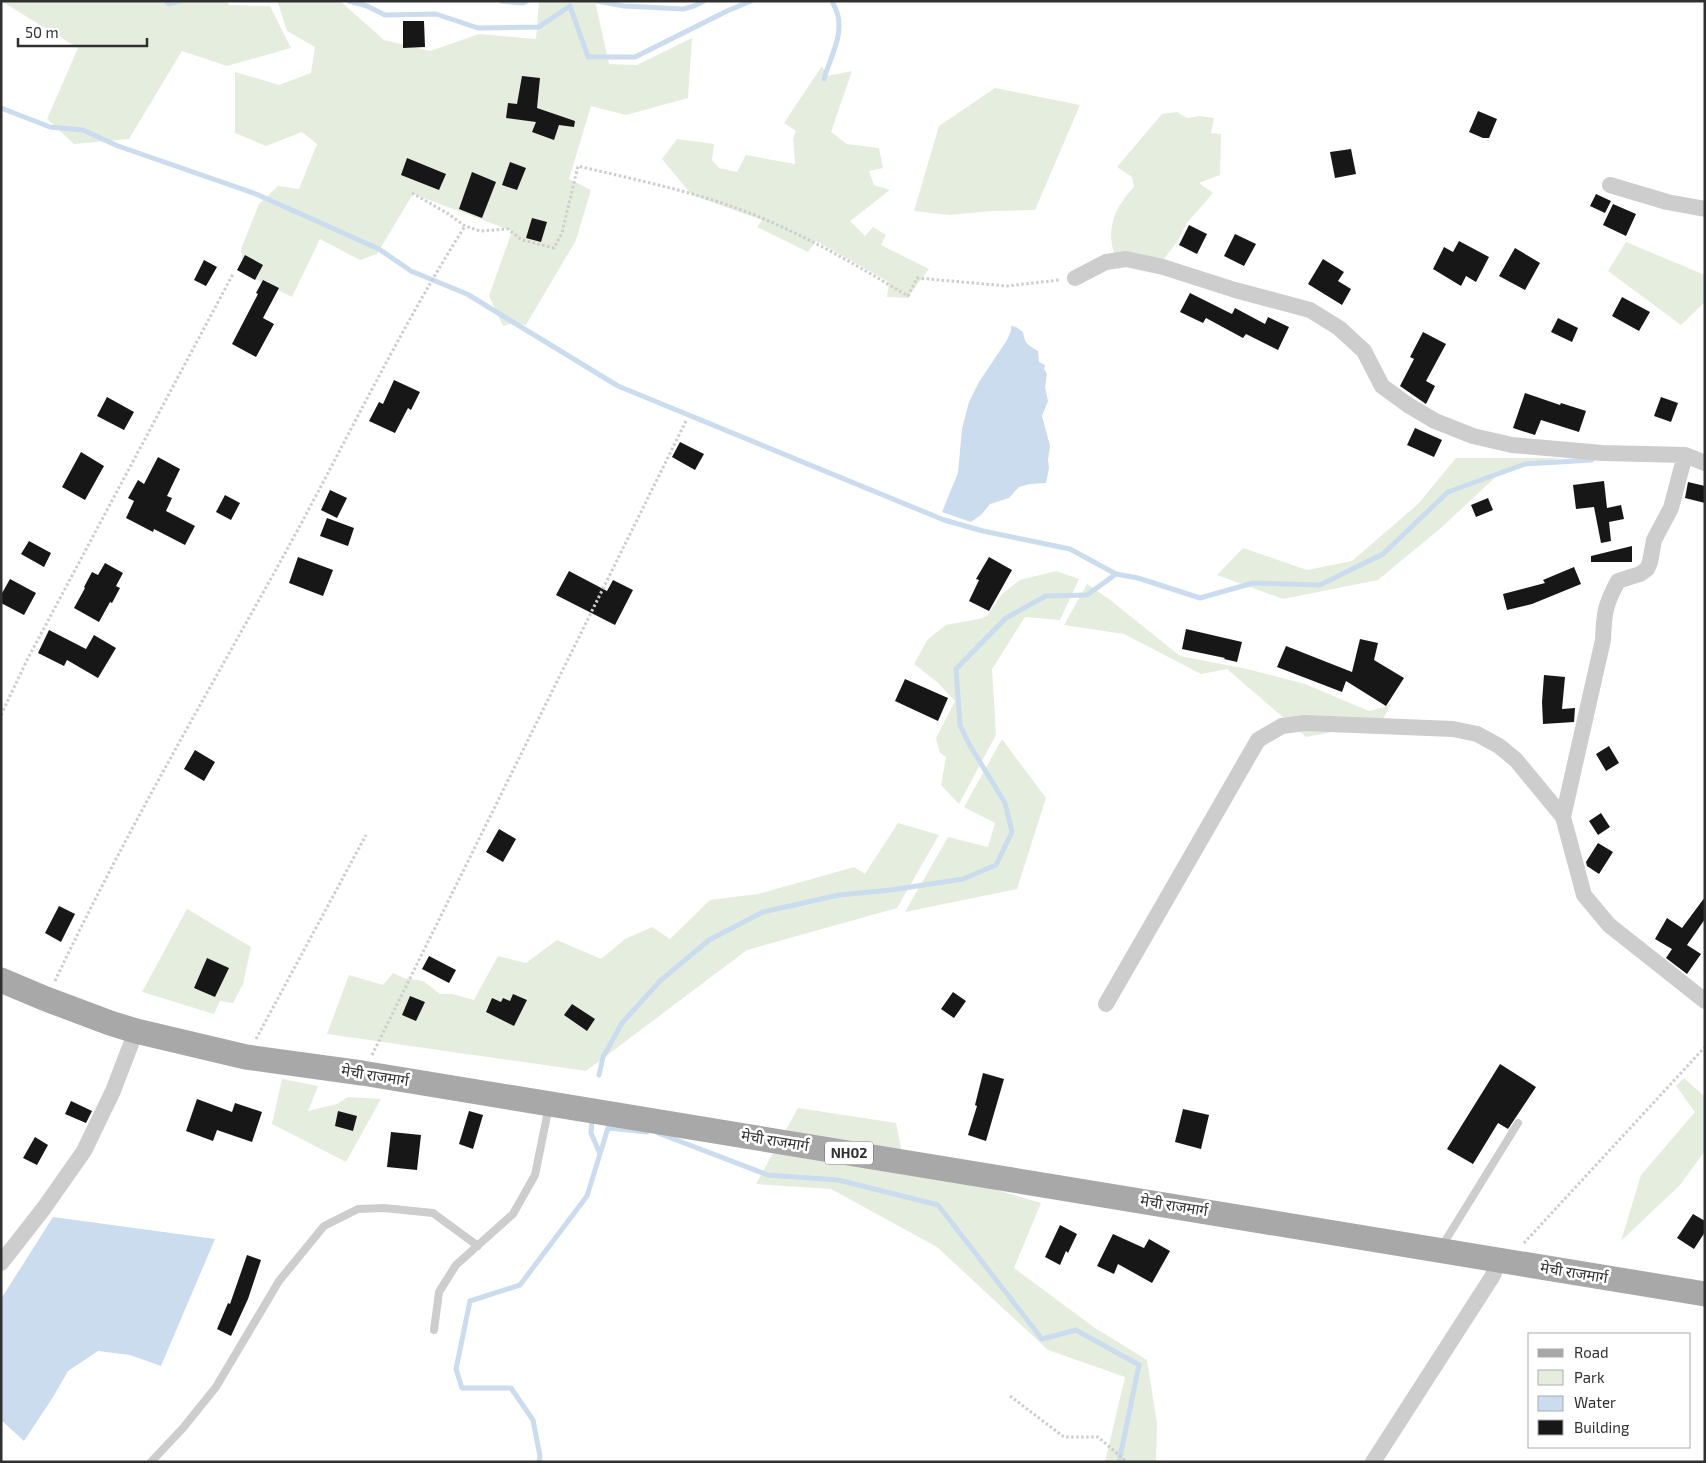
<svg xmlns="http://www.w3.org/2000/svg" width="1706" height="1463" viewBox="0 0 1706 1463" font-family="'Exo 2','Noto Sans Devanagari',sans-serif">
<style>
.green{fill:#e5eede}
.water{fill:#cadcee}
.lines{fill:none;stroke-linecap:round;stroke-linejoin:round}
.stream{stroke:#cadcee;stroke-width:5}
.building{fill:#171717}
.path{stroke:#cdcdcd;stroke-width:3;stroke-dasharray:2.5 2.5;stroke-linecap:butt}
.service{stroke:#cdcdcd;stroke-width:8}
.minor{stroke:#cdcdcd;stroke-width:16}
.primary{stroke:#a8a8a8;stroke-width:25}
.labels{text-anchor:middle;stroke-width:5;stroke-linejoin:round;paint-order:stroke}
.shield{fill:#fff;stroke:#6e6e6e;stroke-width:1}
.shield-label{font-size:14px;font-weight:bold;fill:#303030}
.street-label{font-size:15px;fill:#303030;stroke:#fff}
</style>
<rect width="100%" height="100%" fill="#fff"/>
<!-- green -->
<path class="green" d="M1,1H227L229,5L270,6L291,48L227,66L182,51L129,139L74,144L47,119L78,48Z
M279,1H340L384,40L430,51L479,34L536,39L539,1H595L609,64L637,65L692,38L688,98L626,115L591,106L569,179L591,190L576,240L526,325L514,323L503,326L489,296L512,231L413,194L377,254L360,260L320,239L292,297L244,274L241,249L259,204L278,186L299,189L317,144L302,132L266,146L235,133V72L279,85L311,73L315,47L287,31L278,3Z
M822,66L827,76L852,71L831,132L847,144L879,148L883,168L869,171L874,185L890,190L850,221L865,236L873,227L886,235L881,245L929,269L907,298L887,297L889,282L816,241L808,252L757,227L762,220L692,195L662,159L677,139L714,144L712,160L719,168L737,172L746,155L795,164L793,138L796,131L784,123Z
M995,88L1080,105L1035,210L991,211L949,215L914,211L939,126Z
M1177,112L1187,118L1200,116L1214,118L1211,133L1221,134L1220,175L1199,183L1213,193L1187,223L1177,242L1159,265L1118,263C1104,234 1112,210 1134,187L1132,177L1117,167L1162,114Z
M1626,242L1705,275V302L1681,325L1608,271Z
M1456,458H1561L1500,473L1442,527L1378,580L1283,599L1217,575L1243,548L1307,570L1352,561L1418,504Z
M1056,571L1079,579L1060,620L1025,617L992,669L996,735L959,804L941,785L946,757L940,753L936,738L955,701L937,682L914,664L928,639L946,625L979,619L987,616L1002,594L1020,580Z
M1087,584L1109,599L1180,656L1247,669L1305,684L1369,711L1385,707L1392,702L1381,723L1306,737L1227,669L1201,674L1124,634L1064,625Z
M1002,739L1046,798L1017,889L905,912L948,837L988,847L995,823L964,807Z
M898,823L939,835L897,908L747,950L586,1071L327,1034L349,975L383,985L393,973L404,978L423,981L440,994H452L474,1000L498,956L526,963L557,940L601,959L625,939L652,927L670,939L710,900L758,894L854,867L865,874Z
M187,909L251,947L243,984L233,1003L220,1001L214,1014L142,992Z
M1684,1078L1705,1097V1151L1680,1185L1621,1241L1641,1175L1695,1112L1676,1086Z
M282,1079L318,1086L308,1111L337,1104L348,1097L381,1099L346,1162L272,1124Z
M798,1108L896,1123L904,1163L1041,1203L1014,1268L1095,1328L1147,1360L1157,1423L1156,1462H1105L1125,1377L1048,1350L937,1247L831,1189L756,1184Z"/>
<!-- water -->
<path class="water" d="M1011,326L1016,327L1023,332C1025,344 1027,344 1038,351L1039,362L1045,365L1044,369L1047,374L1045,387L1048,401L1042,416L1050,446L1048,460L1049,468L1046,483L1030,484L1019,487L1009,498L990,504L981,515L971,522L942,512L958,473L962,429L969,402L979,382L1007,340L1011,331Z
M53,1217L215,1239L161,1366L130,1355L98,1351L68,1371L53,1397L24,1441L1,1420V1299Z"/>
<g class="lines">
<!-- stream -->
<path class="stream" d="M166,1L169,4L179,1
M349,1L367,6L385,15L436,14L478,28L539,27L570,6L588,57H635L727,11L751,1
M501,1L523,3L527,1
M597,1L624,6L683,9L694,6L704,1
M824,79C829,60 843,37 838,16C837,11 834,6 832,1
M1,108L50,127L83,130L118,146L256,194L379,249L411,271L467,294L618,386L944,520L983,531L1070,549L1116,574
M599,1075L603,1057L622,1023L660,981L709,940L763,912L839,895L891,890L963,879L996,865L1012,832L1005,803L969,744L960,725L956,669L1006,618L1046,596L1087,595L1116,574L1138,578L1200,598L1253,583L1320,585L1383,554L1448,492L1525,464L1592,460
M592,1117L591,1133L600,1154
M658,1133L768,1175L838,1180L938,1205L1042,1339L1076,1330L1139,1365L1119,1462
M539,1462L540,1456L533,1420L511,1388H462L456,1369L470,1301L520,1285L587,1196L608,1128L647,1132"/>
</g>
<!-- building -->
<path class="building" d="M403,21H424L425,47L403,48Z
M522,76L540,78L537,108L575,121L574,127L559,125L554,140L532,132L536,122L506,118L508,103L517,104Z
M1478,111L1497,119L1489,138H1483L1469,132Z
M1351,149L1356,174L1335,178L1330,152Z
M407,158L446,174L439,190L401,175Z
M510,162L526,168L517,190L502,185Z
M472,172L496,182L482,218L459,209Z
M1596,194L1611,201L1605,213L1590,206Z
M1613,204L1636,214L1626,236L1603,225Z
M532,218L547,222L541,242L526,238Z
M1189,225L1207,234L1197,254L1179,245Z
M1235,234L1256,244L1244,266L1224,256Z
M1459,241L1489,257L1476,282L1466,276L1461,286L1433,269L1444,247L1453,252Z
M1515,248L1540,263L1525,290L1499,276Z
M245,255L263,265L255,280L237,270Z
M1323,259L1344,272L1338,281L1351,289L1342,305L1308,284Z
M204,260L217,267L206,286L194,280Z
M263,280L279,288L263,318L274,324L256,357L232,344L258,294L256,293Z
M1190,293L1232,314L1235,308L1265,324L1268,317L1289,327L1278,350L1246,334L1243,338L1206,318L1203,323L1180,312Z
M1622,297L1650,312L1639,331L1612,316Z
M1558,318L1578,328L1572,342L1551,332Z
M1423,332L1446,344L1426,381L1435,386L1426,404L1400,386L1414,359L1410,357Z
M394,380L420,392L411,410L408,408L395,433L369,421L379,402L383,404Z
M1525,393L1560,405L1561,403L1586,411L1579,432L1541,420L1535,435L1513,428Z
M107,397L134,412L124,430L97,416Z
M1661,397L1678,403L1671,422L1654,416Z
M1415,428L1442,440L1434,457L1407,445Z
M680,442L704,454L695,470L672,457Z
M81,452L104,466L85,500L62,487Z
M158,457L180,469L167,496L172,498L166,511L195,526L185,545L154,529L153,532L126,518L134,501L128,498L138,480L144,484Z
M1604,481L1607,508L1621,505L1624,519L1609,522L1611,541L1601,543L1594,507L1576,509L1573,485Z
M1688,482L1705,486V503L1685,498Z
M330,490L347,498L337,518L321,510Z
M225,495L240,503L231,520L216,512Z
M1488,498L1493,510L1476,517L1471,505Z
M327,518L354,528L348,546L320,536Z
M29,541L51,553L44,567L21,554Z
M1632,546V562H1591V556Z
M298,557L333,570L323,596L289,583Z
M989,557L1012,570L989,611L969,601L979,580L976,579Z
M105,563L123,573L116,586L120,588L112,603L110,602L99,622L74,608L85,588L84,587L92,572L98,575Z
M1574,567L1581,584L1532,604L1507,610L1503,594L1545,583L1543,580Z
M569,571L607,591L613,580L633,590L615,625L556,595Z
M10,579L36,593L24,615L1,603V595Z
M1186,629L1242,642L1237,662L1224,659L1225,658L1182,649Z
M49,630L86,649L94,635L116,648L98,678L67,660L64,666L38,653Z
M1360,639L1378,643L1374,660L1404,678L1386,706L1346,681L1342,692L1277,667L1286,646L1352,672Z
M1544,675L1565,677L1562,709L1575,708L1574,722L1543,724L1542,702Z
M905,679L948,698L938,721L895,701Z
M1609,746L1619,763L1606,771L1596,754Z
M195,750L215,762L204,781L184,769Z
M1601,813L1610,827L1598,835L1589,821Z
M499,829L516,839L503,862L486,852Z
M1598,843L1613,852L1599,874L1587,866L1586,862Z
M1705,897V919L1687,945L1701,954L1687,974L1666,958L1672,949L1655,939L1667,918L1682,928Z
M59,906L75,914L61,942L45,933Z
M429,956L456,970L449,983L422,969Z
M207,958L229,968L215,997L194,988Z
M953,992L966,1001L954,1018L941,1009Z
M513,994L527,1000L514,1026L486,1012L492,998L501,1002L503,998L510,1001Z
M410,996L425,1002L416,1021L402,1015Z
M572,1004L595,1019L587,1031L564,1015Z
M1500,1064L1536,1087L1508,1129L1498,1123L1473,1164L1447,1149Z
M983,1073L1004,1079L986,1141L968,1135L977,1106L975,1105Z
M197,1099L232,1112L235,1103L262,1112L252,1142L217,1130L213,1141L186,1131Z
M71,1101L92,1111L86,1123L65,1114Z
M1183,1109L1209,1115L1201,1149L1175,1142Z
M338,1111L357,1116L353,1131L335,1126Z
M469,1111L483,1115L473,1149L459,1144Z
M391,1132L421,1135L417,1170L387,1167Z
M35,1137L48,1145L37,1165L23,1158Z
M1693,1214L1705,1221V1232L1694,1249L1677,1238Z
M1060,1225L1077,1234L1068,1253L1066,1251L1060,1265L1045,1257Z
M1113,1234L1144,1248L1149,1239L1170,1251L1152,1283L1118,1264L1114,1274L1097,1266Z
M247,1255L261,1260L248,1299L231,1336L217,1329L228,1303L230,1304Z"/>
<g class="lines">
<!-- path -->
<path class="path" d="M412,193L447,213L465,226L480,231L508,229L522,240L554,248L562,233L578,166C640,181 704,193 764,219C814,240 861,268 908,296L917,278L1007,286L1059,280
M1,715L27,660L233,274
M55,981C124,835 206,696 284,555C344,446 398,332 465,226
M256,1039L366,835
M372,1055L686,421
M1524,1243L1705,1047
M1010,1396L1064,1437H1098L1127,1462"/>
<!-- service -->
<path class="service" d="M1442,1246L1518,1123
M434,1330L439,1292L456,1265L513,1214L535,1175L549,1106
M151,1462L183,1428L216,1387L279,1281L324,1226L358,1209L384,1208L433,1213L478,1246"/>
<!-- minor -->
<path class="minor" d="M1610,185L1667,202L1705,209
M1075,278L1106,262L1126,259L1163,267L1235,290L1310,310L1339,328L1364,351L1382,386L1408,405L1435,421L1473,436L1512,445L1602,453L1685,455L1705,463
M1685,455L1671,508L1654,540L1650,562L1647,569L1640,574L1618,581C1605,605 1604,613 1603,640L1563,817L1584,895L1609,925L1705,1001
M1106,1004L1258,740L1282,726L1305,723L1453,729L1477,734L1499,746L1516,760L1563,817
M1,1263L44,1208L84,1151L113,1091L136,1031
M1373,1462L1492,1277L1500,1260"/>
<!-- primary -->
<path class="primary" d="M1,980L46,999L110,1023L136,1031L246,1057L362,1073L1705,1294"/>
</g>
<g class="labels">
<!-- shield labels -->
<rect class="shield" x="825" y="1141.5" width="48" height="23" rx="4"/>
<g class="shield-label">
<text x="849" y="1158">NH02</text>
</g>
<!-- street labels -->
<g class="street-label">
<text transform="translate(375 1076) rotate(9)" y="5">मेची राजमार्ग</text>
<text transform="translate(775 1141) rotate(9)" y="5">मेची राजमार्ग</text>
<text transform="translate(1174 1206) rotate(9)" y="5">मेची राजमार्ग</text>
<text transform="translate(1574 1273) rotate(9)" y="5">मेची राजमार्ग</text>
</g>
</g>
<!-- border -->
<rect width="1706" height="1463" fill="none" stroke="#303030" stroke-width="5"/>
<!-- legend -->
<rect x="1528" y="1333" width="162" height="115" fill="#ffffff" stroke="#acacac"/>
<rect x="1538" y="1349" width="25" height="8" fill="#a8a8a8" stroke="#acacac"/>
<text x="1574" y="1358" font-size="15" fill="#303030">Road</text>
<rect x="1538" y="1370" width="25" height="15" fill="#e5eede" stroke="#acacac"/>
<text x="1574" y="1383" font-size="15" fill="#303030">Park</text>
<rect x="1538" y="1396" width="25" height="15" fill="#cadcee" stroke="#acacac"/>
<text x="1574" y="1408" font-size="15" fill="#303030">Water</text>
<rect x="1538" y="1420" width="25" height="15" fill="#171717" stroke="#acacac"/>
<text x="1574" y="1433" font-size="15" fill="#303030">Building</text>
<!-- scale -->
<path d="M18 38v8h129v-8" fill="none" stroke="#303030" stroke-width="2.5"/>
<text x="25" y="38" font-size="15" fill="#303030" stroke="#ffffff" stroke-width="4" paint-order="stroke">50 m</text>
</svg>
